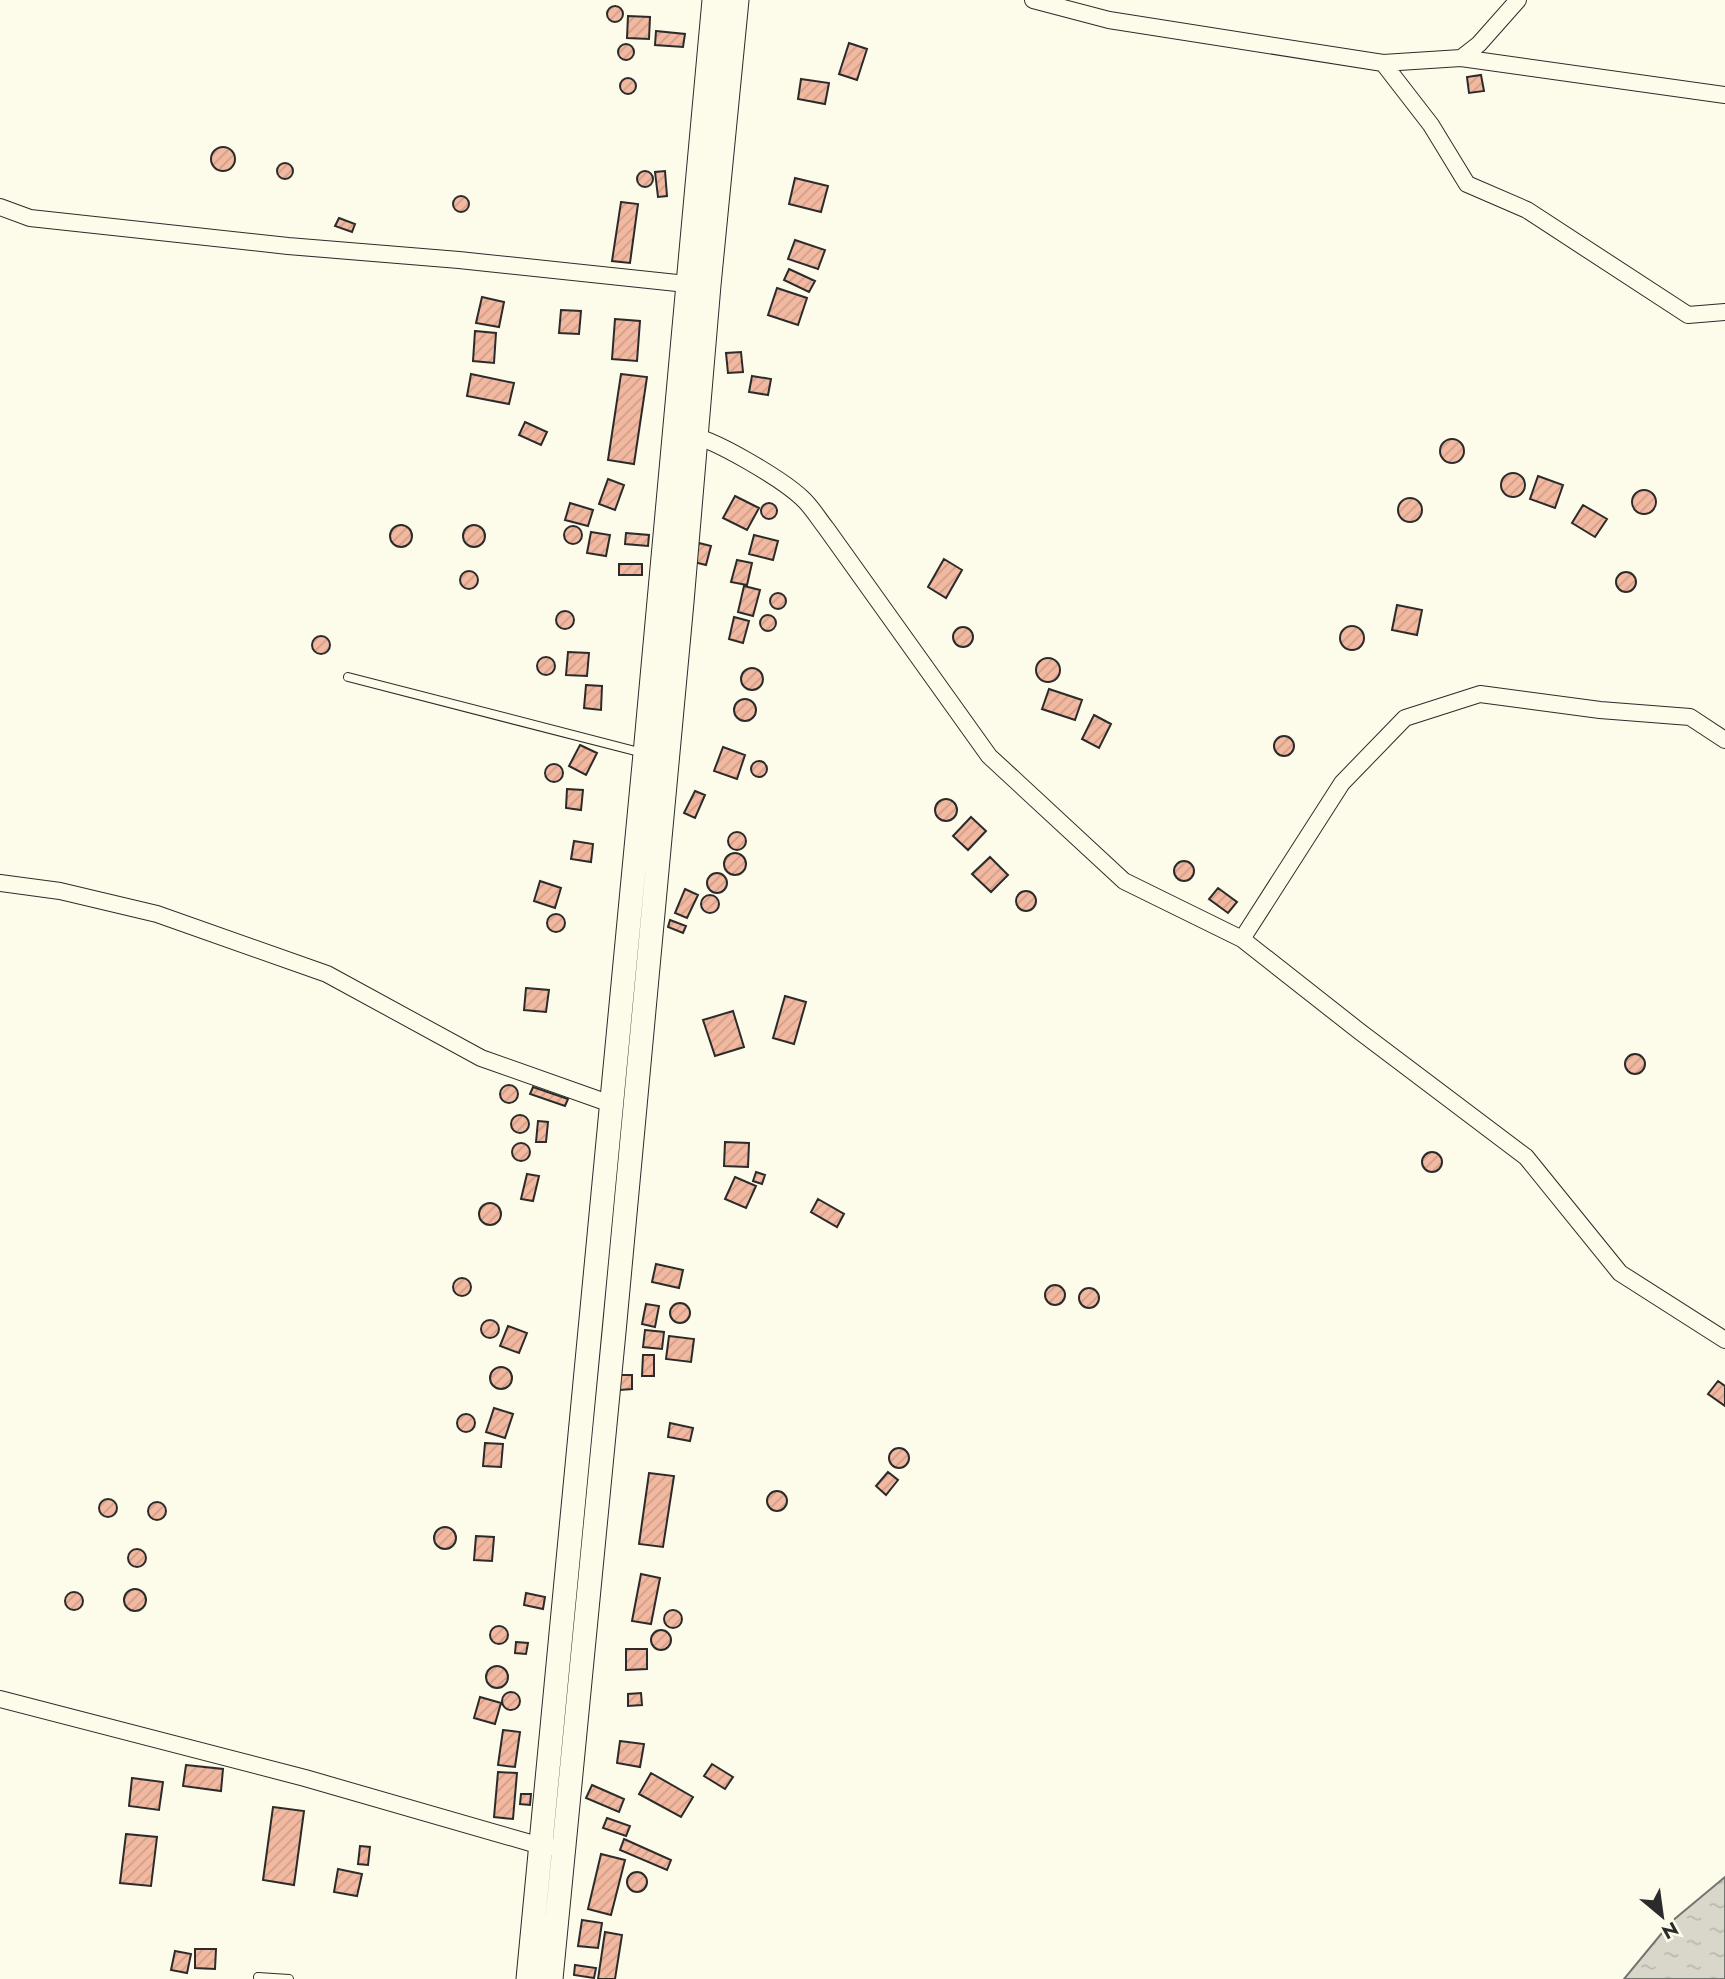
<svg xmlns="http://www.w3.org/2000/svg" width="1725" height="1979" viewBox="0 0 1725 1979" font-family="Jost,sans-serif">
<style>
.water{fill:url(#water-ripples);stroke:#74746e;stroke-width:2}
.building{fill:url(#building-hatch);stroke:#2b2b2b;stroke-width:2}
.lines{fill:none;stroke-linecap:round;stroke-linejoin:round}
.lane-casing{stroke:#2b2b2b;stroke-width:10}
.street-casing{stroke:#2b2b2b;stroke-width:18}
.secondary-casing{stroke:#2b2b2b;stroke-width:25}
.lane{stroke:#fdfbea;stroke-width:8}
.street{stroke:#fdfbea;stroke-width:16}
.secondary{stroke:#fdfbea;stroke-width:23}
</style>
<defs>
<pattern id="water-ripples" width="26" height="14" patternUnits="userSpaceOnUse" patternTransform="scale(1.75)"><rect width="26" height="14" fill="#d8d7c9"/><path d="M2 4q2-2 4 0t4 0M15 11q2-2 4 0t4 0" fill="none" stroke="#bab9ad"/></pattern>
<pattern id="building-hatch" width="6" height="6" patternUnits="userSpaceOnUse" patternTransform="scale(1.75)"><rect width="6" height="6" fill="#f2b8a0"/><path d="M-1 1l2-2M0 6l6-6M5 7l2-2" fill="none" stroke="#d09e8a"/></pattern>
</defs>
<rect width="100%" height="100%" fill="#fdfbea"/>
<!-- water -->
<path class="water" d="M1725,1877V1979H1624L1671,1922Z"/>
<!-- building -->
<path class="building" d="M607 14a8 8 0 1 1 16 0a8 8 0 1 1-16 0Z
M628,16L650,17L649,39L627,38Z
M656,31L685,34L683,47L655,45Z
M849,43L867,49L857,80L839,74Z
M618 52a8 8 0 1 1 16 0a8 8 0 1 1-16 0Z
M1481,75L1484,91L1469,93L1467,77Z
M620 86a8 8 0 1 1 16 0a8 8 0 1 1-16 0Z
M801,79L829,83L825,104L798,99Z
M211 159a12 12 0 1 1 24 0a12 12 0 1 1-24 0Z
M277 171a8 8 0 1 1 16 0a8 8 0 1 1-16 0Z
M665,171L667,196L658,197L655,172Z
M637 179a8 8 0 1 1 16 0a8 8 0 1 1-16 0Z
M795,178L828,186L821,212L789,204Z
M453 204a8 8 0 1 1 16 0a8 8 0 1 1-16 0Z
M621,202L638,204L630,263L612,261Z
M339,218L355,224L352,232L335,226Z
M795,240L825,250L818,269L788,259Z
M789,269L815,281L809,292L784,280Z
M777,288L807,298L798,325L768,315Z
M482,297L504,302L499,327L476,323Z
M561,310L581,311L579,334L559,333Z
M615,319L640,321L637,361L612,359Z
M475,331L496,333L494,363L473,361Z
M741,352L743,372L728,373L726,353Z
M471,374L514,383L509,404L467,396Z
M621,374L647,377L634,464L608,460Z
M752,376L771,379L768,395L749,392Z
M525,422L547,432L541,445L519,435Z
M1440 451a12 12 0 1 1 24 0a12 12 0 1 1-24 0Z
M1501 485a12 12 0 1 1 24 0a12 12 0 1 1-24 0Z
M1538,476L1563,485L1555,508L1530,499Z
M608,479L624,485L615,510L599,504Z
M1632 502a12 12 0 1 1 24 0a12 12 0 1 1-24 0Z
M735,496L759,508L747,530L723,518Z
M1398 510a12 12 0 1 1 24 0a12 12 0 1 1-24 0Z
M570,503L593,510L588,526L565,520Z
M761 511a8 8 0 1 1 16 0a8 8 0 1 1-16 0Z
M1583,505L1607,519L1595,537L1572,523Z
M463 536a11 11 0 1 1 22 0a11 11 0 1 1-22 0Z
M390 536a11 11 0 1 1 22 0a11 11 0 1 1-22 0Z
M564 535a9 9 0 1 1 18 0a9 9 0 1 1-18 0Z
M591,532L610,535L606,556L587,553Z
M626,533L649,535L648,546L625,544Z
M754,535L778,541L773,560L749,554Z
M699,543L711,546L706,565L694,562Z
M944,559L962,570L946,598L928,587Z
M737,560L752,563L747,585L731,582Z
M619,564H642V575H619Z
M460 580a9 9 0 1 1 18 0a9 9 0 1 1-18 0Z
M1616 582a10 10 0 1 1 20 0a10 10 0 1 1-20 0Z
M744,586L760,590L753,616L738,612Z
M770 601a8 8 0 1 1 16 0a8 8 0 1 1-16 0Z
M1397,605L1422,610L1417,635L1392,630Z
M556 620a9 9 0 1 1 18 0a9 9 0 1 1-18 0Z
M760 623a8 8 0 1 1 16 0a8 8 0 1 1-16 0Z
M734,617L749,621L743,643L729,639Z
M1340 638a12 12 0 1 1 24 0a12 12 0 1 1-24 0Z
M953 637a10 10 0 1 1 20 0a10 10 0 1 1-20 0Z
M312 645a9 9 0 1 1 18 0a9 9 0 1 1-18 0Z
M568,652L589,653L587,676L566,675Z
M537 666a9 9 0 1 1 18 0a9 9 0 1 1-18 0Z
M1036 670a12 12 0 1 1 24 0a12 12 0 1 1-24 0Z
M741 679a11 11 0 1 1 22 0a11 11 0 1 1-22 0Z
M586,685L602,686L601,710L584,708Z
M1049,689L1082,700L1075,720L1042,709Z
M734 710a11 11 0 1 1 22 0a11 11 0 1 1-22 0Z
M1094,715L1111,724L1099,748L1082,739Z
M1274 746a10 10 0 1 1 20 0a10 10 0 1 1-20 0Z
M580,745L597,753L586,775L569,766Z
M723,747L745,755L737,779L714,771Z
M751 769a8 8 0 1 1 16 0a8 8 0 1 1-16 0Z
M545 773a9 9 0 1 1 18 0a9 9 0 1 1-18 0Z
M567,789L583,790L581,810L566,808Z
M695,791L705,795L695,818L684,813Z
M935 810a11 11 0 1 1 22 0a11 11 0 1 1-22 0Z
M971,817L986,831L968,850L953,836Z
M728 841a9 9 0 1 1 18 0a9 9 0 1 1-18 0Z
M574,841L593,844L591,862L571,859Z
M724 864a11 11 0 1 1 22 0a11 11 0 1 1-22 0Z
M990,857L1008,875L991,892L972,874Z
M1174 871a10 10 0 1 1 20 0a10 10 0 1 1-20 0Z
M707 883a10 10 0 1 1 20 0a10 10 0 1 1-20 0Z
M540,881L561,888L555,908L534,901Z
M1218,888L1237,902L1228,913L1209,899Z
M685,889L698,895L687,918L675,913Z
M1016 901a10 10 0 1 1 20 0a10 10 0 1 1-20 0Z
M701 904a9 9 0 1 1 18 0a9 9 0 1 1-18 0Z
M547 923a9 9 0 1 1 18 0a9 9 0 1 1-18 0Z
M670,920L686,926L683,933L668,927Z
M526,988L549,990L546,1012L524,1010Z
M785,996L806,1002L794,1044L773,1038Z
M733,1011L744,1047L715,1056L703,1020Z
M1625 1064a10 10 0 1 1 20 0a10 10 0 1 1-20 0Z
M500 1094a9 9 0 1 1 18 0a9 9 0 1 1-18 0Z
M533,1087L568,1099L565,1106L530,1094Z
M511 1124a9 9 0 1 1 18 0a9 9 0 1 1-18 0Z
M538,1121L548,1122L546,1142H536Z
M725,1142L749,1143L748,1167L724,1166Z
M512 1152a9 9 0 1 1 18 0a9 9 0 1 1-18 0Z
M1422 1162a10 10 0 1 1 20 0a10 10 0 1 1-20 0Z
M756,1172L765,1175L762,1184L753,1181Z
M527,1174L539,1176L533,1201L521,1199Z
M735,1177L756,1186L746,1208L725,1199Z
M818,1199L844,1214L837,1227L811,1212Z
M479 1214a11 11 0 1 1 22 0a11 11 0 1 1-22 0Z
M656,1264L683,1270L679,1288L652,1282Z
M453 1287a9 9 0 1 1 18 0a9 9 0 1 1-18 0Z
M1045 1295a10 10 0 1 1 20 0a10 10 0 1 1-20 0Z
M1079 1298a10 10 0 1 1 20 0a10 10 0 1 1-20 0Z
M670 1313a10 10 0 1 1 20 0a10 10 0 1 1-20 0Z
M646,1304L659,1306L655,1327L642,1324Z
M481 1329a9 9 0 1 1 18 0a9 9 0 1 1-18 0Z
M508,1326L527,1333L519,1353L500,1346Z
M645,1330L664,1332L662,1349L643,1347Z
M669,1336L694,1339L691,1362L666,1359Z
M643,1355H654V1376H642Z
M490 1378a11 11 0 1 1 22 0a11 11 0 1 1-22 0Z
M619,1375H632V1389L620,1390Z
M1718,1381L1725,1386V1406L1708,1394Z
M494,1408L513,1414L505,1438L486,1432Z
M457 1423a9 9 0 1 1 18 0a9 9 0 1 1-18 0Z
M670,1423L693,1428L690,1441L668,1437Z
M485,1443L503,1444L501,1467L483,1466Z
M889 1458a10 10 0 1 1 20 0a10 10 0 1 1-20 0Z
M888,1472L898,1480L886,1495L876,1486Z
M649,1473L674,1476L663,1547L639,1544Z
M767 1501a10 10 0 1 1 20 0a10 10 0 1 1-20 0Z
M99 1508a9 9 0 1 1 18 0a9 9 0 1 1-18 0Z
M148 1511a9 9 0 1 1 18 0a9 9 0 1 1-18 0Z
M434 1538a11 11 0 1 1 22 0a11 11 0 1 1-22 0Z
M476,1536L494,1537L492,1561L474,1560Z
M128 1558a9 9 0 1 1 18 0a9 9 0 1 1-18 0Z
M641,1574L660,1578L651,1624L632,1621Z
M124 1600a11 11 0 1 1 22 0a11 11 0 1 1-22 0Z
M65 1601a9 9 0 1 1 18 0a9 9 0 1 1-18 0Z
M526,1593L545,1597L543,1609L524,1605Z
M664 1619a9 9 0 1 1 18 0a9 9 0 1 1-18 0Z
M490 1635a9 9 0 1 1 18 0a9 9 0 1 1-18 0Z
M651 1640a10 10 0 1 1 20 0a10 10 0 1 1-20 0Z
M516,1642L528,1643L526,1654L515,1653Z
M626,1649H647V1669L626,1670Z
M486 1677a11 11 0 1 1 22 0a11 11 0 1 1-22 0Z
M502 1701a9 9 0 1 1 18 0a9 9 0 1 1-18 0Z
M641,1693L642,1705L628,1706V1694Z
M480,1697L501,1703L495,1724L474,1718Z
M503,1730L520,1732L515,1767L498,1765Z
M620,1741L644,1744L640,1767L617,1763Z
M712,1764L733,1777L725,1789L704,1776Z
M186,1765L223,1769L221,1791L183,1786Z
M498,1772L517,1773L513,1819L494,1817Z
M651,1773L693,1797L681,1817L639,1794Z
M132,1778L163,1782L159,1810L129,1806Z
M592,1785L624,1799L619,1812L586,1798Z
M521,1794H531L530,1805L520,1804Z
M273,1807L304,1811L294,1885L263,1880Z
M607,1818L630,1826L626,1836L603,1828Z
M126,1834L157,1837L151,1886L120,1883Z
M624,1839L671,1860L667,1870L620,1850Z
M360,1846L370,1847L368,1865L358,1864Z
M601,1854L625,1860L611,1915L588,1909Z
M338,1869L362,1874L357,1896L334,1892Z
M627 1882a10 10 0 1 1 20 0a10 10 0 1 1-20 0Z
M582,1920L602,1923L598,1948L578,1946Z
M605,1932L622,1935L615,1979H598Z
M195,1949H216L215,1969L195,1968Z
M175,1951L191,1954L187,1973L171,1970Z
M575,1965L596,1968L594,1978L574,1975Z"/>
<g class="lines">
<defs>
<path id="lane" d="M348,677L643,753
M258,1977L289,1979"/>
<path id="street" d="M1033,0L1109,20L1383,63L1431,125L1467,184L1527,210L1688,315L1725,312
M1461,58L1479,44L1518,0
M1383,63L1461,58L1725,95
M0,207L30,218L288,246L459,260L696,285
M688,435C712,437 783,480 802,498C811,506 818,518 826,528L989,756L1124,881L1242,939L1359,1031L1526,1157L1620,1273L1725,1340
M0,883L60,891L157,914L327,974L481,1058L611,1104
M1242,939L1342,783L1405,718L1480,694L1600,710L1690,717L1725,740
M0,1699L305,1778L541,1846L551,1847"/>
<path id="secondary" d="M528,1979L645,754L714,0
M551,1979L614,1332L682,602L709,285L737,0"/>
</defs>
<!-- lane casing -->
<use href="#lane" class="lane-casing"/>
<!-- street casing -->
<use href="#street" class="street-casing"/>
<!-- secondary casing -->
<use href="#secondary" class="secondary-casing"/>
<!-- lane -->
<use href="#lane" class="lane"/>
<!-- street -->
<use href="#street" class="street"/>
<!-- secondary -->
<use href="#secondary" class="secondary"/>
</g>
<!-- north arrow -->
<g transform="translate(1662 1916) rotate(151)" stroke="#fdfbea" stroke-width="5" paint-order="stroke">
<path d="M0-5L12 26L0 18L-12 26Z" fill="#2b2b2b"/>
<text y="-10" font-size="19" font-weight="bold" text-anchor="middle" fill="#2b2b2b">N</text>
</g>
</svg>
